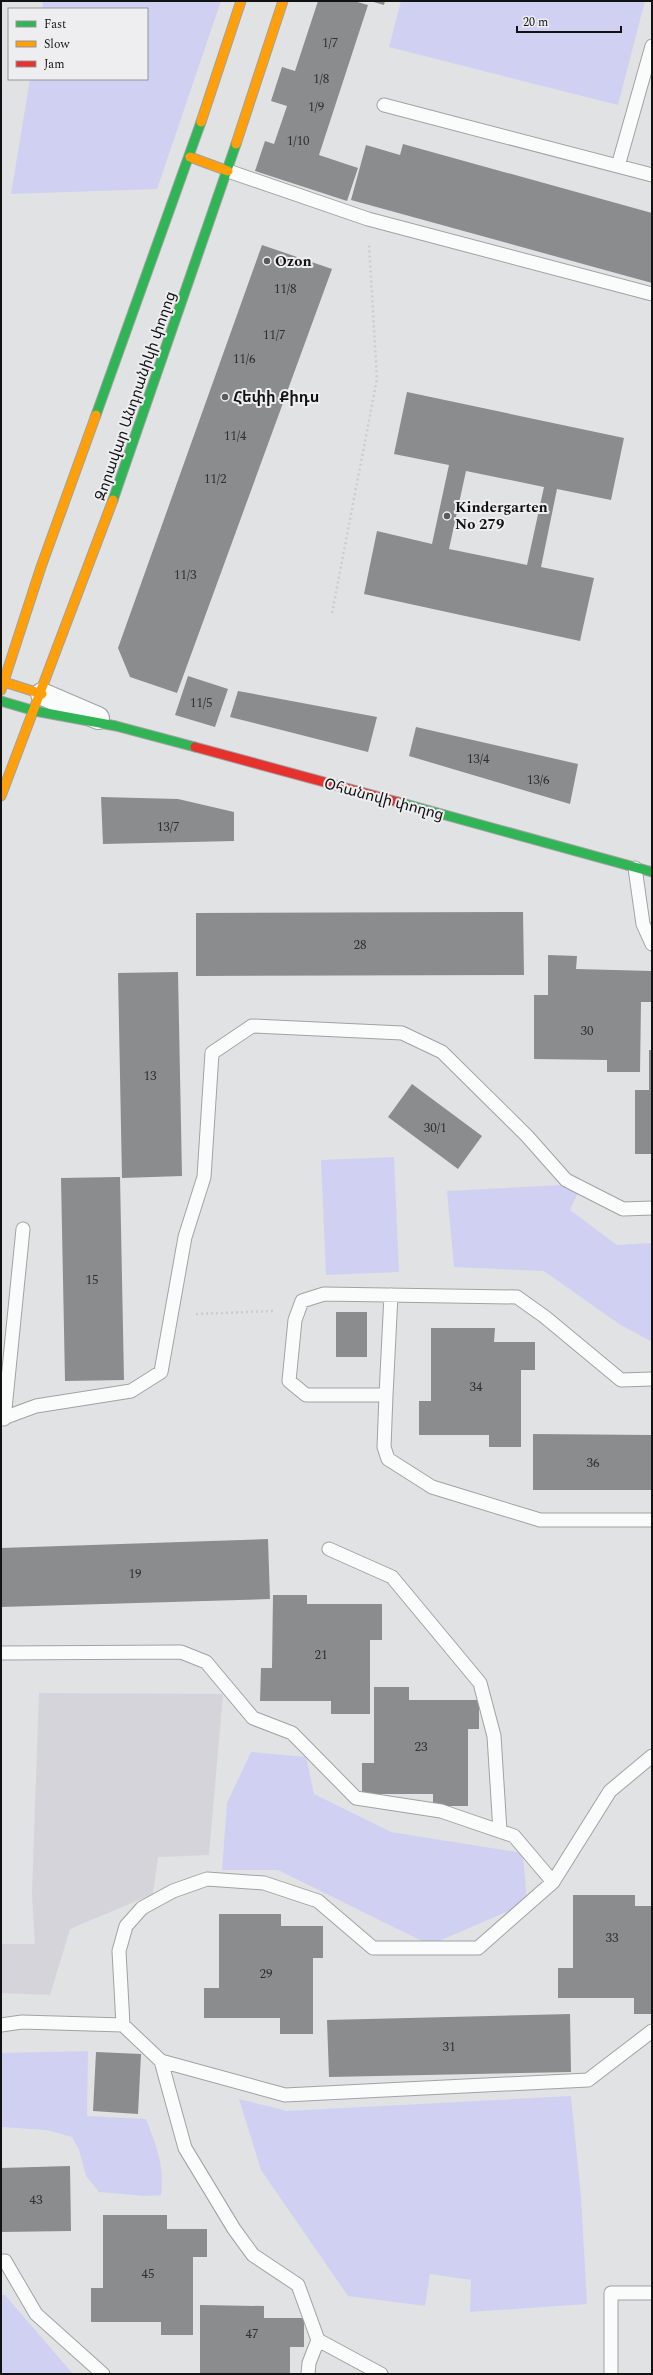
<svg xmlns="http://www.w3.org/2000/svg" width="653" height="2375" viewBox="0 0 653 2375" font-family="Spectral,'Noto Sans Armenian',serif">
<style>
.built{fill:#d4d4da}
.green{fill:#d0d1f2}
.building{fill:#8b8c8d;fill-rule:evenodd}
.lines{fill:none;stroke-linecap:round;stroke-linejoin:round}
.lane-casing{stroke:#a1a2a3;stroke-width:15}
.street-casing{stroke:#a1a2a3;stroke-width:24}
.fast-casing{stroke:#a1a2a3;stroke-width:11}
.slow-casing{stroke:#a1a2a3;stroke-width:11}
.jam-casing{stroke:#a1a2a3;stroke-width:11}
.path{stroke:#cdcdcd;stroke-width:2.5;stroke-dasharray:2 3;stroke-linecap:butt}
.lane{stroke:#fafbfb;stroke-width:13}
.street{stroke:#fafbfb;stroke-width:22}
.fast{stroke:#30b455;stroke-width:9}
.slow{stroke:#ff9f0a;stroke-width:9}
.jam{stroke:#e5322d;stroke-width:9}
.poi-dot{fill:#5a5b5c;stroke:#eeeef1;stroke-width:1.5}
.labels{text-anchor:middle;stroke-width:4;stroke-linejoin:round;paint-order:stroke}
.number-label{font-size:13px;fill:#303032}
.poi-label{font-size:15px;font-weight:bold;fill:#121213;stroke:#eeeef1;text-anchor:start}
.street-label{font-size:15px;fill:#121213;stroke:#eeeef1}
</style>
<rect width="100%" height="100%" fill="#e1e2e3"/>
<!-- built -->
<path class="built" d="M39,1693L223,1694L209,1855L158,1857L153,1894L70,1929L50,1995L1,1993V1944H35L32,1894Z"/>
<!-- green -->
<path class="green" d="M43,1H221L157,189L11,194L30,79H147V9H42Z
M401,1H645L618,105L389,47Z
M394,1157L399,1272L326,1275L321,1160Z
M582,1184L570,1210L617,1245L652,1243V1342L619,1324L544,1271L454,1267L447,1191Z
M251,1752L306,1757L314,1794L391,1832L523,1853L527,1903L430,1945L278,1870H222L227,1803Z
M88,2051L87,2116L146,2119C156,2145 165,2167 161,2195L145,2196L99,2192L86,2176L79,2150L72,2137L47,2130L1,2127V2053Z
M571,2096L581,2196L587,2304L470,2312L471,2280L430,2274L425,2306L348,2296L261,2170L239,2099L287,2111Z
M1,2295H5L73,2374H1Z"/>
<!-- building -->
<path class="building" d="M318,1H354L368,5L319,155L358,168L347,201L255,171L265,141L274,144L287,106L271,101L282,67L295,71Z
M370,1H385L384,5Z
M403,144L652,213V283L351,200L366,145L400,155Z
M262,245L332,269L177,693L130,677L118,648Z
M407,392L624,438L611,500L557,489L541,567L594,578L580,641L364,594L377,531L432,544L449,465L394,454ZM466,471L544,487L527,565L449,549Z
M188,676L228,689L215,727L175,715Z
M238,691L377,717L368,752L230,717Z
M416,727L578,764L570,804L409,756Z
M101,797L178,799L234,812V841L103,844Z
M523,912L524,975L196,976V913Z
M548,955L577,956L576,969L652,971V1002H641L640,1072H607V1060L534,1059V995H548Z
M178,972L182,1176L122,1178L118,973Z
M649,1050H652V1154H635V1090H649Z
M412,1084L482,1136L458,1169L388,1117Z
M120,1177L124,1380L65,1381L61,1178Z
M336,1312H367V1357H336Z
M431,1328H495L494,1342H535V1370H521V1447H489V1435H419V1401H431Z
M533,1434L652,1435V1490H533Z
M268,1539L270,1599L1,1607V1548Z
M273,1595H307V1604H382V1640H370V1714H331V1701H260L261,1668H272Z
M374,1687H409V1700H479V1729H468V1806H433V1794H362V1763H374Z
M573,1895H635V1906H652V2014H634V1998H558V1968H573Z
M219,1914H281V1926H323V1958H313V2034H280V2018H204V1988H219Z
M570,2014L571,2072L329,2077L327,2020Z
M96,2052L141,2054L138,2114L93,2111Z
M70,2166L71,2231L1,2232V2168Z
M103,2215H167V2229H207V2257H193V2335H161V2322H91V2288H103Z
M200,2305L264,2306V2318H304V2347H290V2374H200Z"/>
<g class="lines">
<defs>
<path id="lane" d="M384,105L652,175
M618,166L652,46
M228,171L368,219L652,294
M635,868L643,924L652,944
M391,1295L386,1395H306L289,1381L295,1320L302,1301L324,1294L517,1297L545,1317L621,1380L652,1379
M386,1395L384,1447L388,1459L432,1487L540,1520H652
M1,1419L36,1406L131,1391L161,1372L185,1237L204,1177L212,1053L252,1026L402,1033L442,1052L527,1136L566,1180L623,1209L652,1208
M4,1419L23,1229
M329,1549L392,1577L480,1683L494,1736L500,1831
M1,1653L181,1652L206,1662L253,1718L292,1733L356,1798L441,1811L514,1836L553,1882
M1,2025L22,2022L123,2025L119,1951L126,1926L142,1908L173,1891L207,1879L264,1883L318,1901L373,1948H478L553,1882L610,1791L652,1756
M123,2025L161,2061L285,2095L588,2080L652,2031
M161,2061L185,2148L234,2229L253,2255L298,2285L318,2340
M1,2261H5L36,2314L103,2374
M308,2374L309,2363L318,2340L381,2374
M611,2374V2293H652"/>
<path id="street" d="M42,694L98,718"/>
<path id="fast" d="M96,415L201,122
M113,500L236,144
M1,701L35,711L116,726L195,747
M398,802L652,872"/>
<path id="slow" d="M201,122L241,1
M236,144L283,1
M190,157L228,171
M1,681L42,694
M1,690L41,567L96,415
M1,796L113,500"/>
<path id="jam" d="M195,747L398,802"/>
</defs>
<!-- lane casing -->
<use href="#lane" class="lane-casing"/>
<!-- street casing -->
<use href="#street" class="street-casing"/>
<!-- fast casing -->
<use href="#fast" class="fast-casing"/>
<!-- slow casing -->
<use href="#slow" class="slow-casing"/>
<!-- jam casing -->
<use href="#jam" class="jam-casing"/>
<!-- path -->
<path class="path" d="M332,613L377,379L369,245
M196,1314L273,1311"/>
<!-- lane -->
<use href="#lane" class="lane"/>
<!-- street -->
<use href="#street" class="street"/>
<!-- fast -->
<use href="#fast" class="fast"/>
<!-- slow -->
<use href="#slow" class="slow"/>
<!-- jam -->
<use href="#jam" class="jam"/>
</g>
<!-- markers -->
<g class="poi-dot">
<circle cx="267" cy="261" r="4"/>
<circle cx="225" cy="397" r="4"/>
<circle cx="447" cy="516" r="4"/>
</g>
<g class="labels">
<!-- number labels -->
<g class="number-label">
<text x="330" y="47">1/7</text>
<text x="321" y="83">1/8</text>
<text x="316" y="111">1/9</text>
<text x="298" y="145">1/10</text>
<text x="285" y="293">11/8</text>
<text x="274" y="339">11/7</text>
<text x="244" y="363">11/6</text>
<text x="235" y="440">11/4</text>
<text x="215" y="483">11/2</text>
<text x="185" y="579">11/3</text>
<text x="201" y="707">11/5</text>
<text x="478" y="763">13/4</text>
<text x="538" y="784">13/6</text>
<text x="168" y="831">13/7</text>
<text x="360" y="949">28</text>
<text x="587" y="1035">30</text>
<text x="150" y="1080">13</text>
<text x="435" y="1132">30/1</text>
<text x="92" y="1284">15</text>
<text x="476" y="1391">34</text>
<text x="593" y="1467">36</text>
<text x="135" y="1578">19</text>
<text x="321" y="1659">21</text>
<text x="421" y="1751">23</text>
<text x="612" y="1942">33</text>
<text x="266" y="1978">29</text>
<text x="449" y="2051">31</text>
<text x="36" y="2204">43</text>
<text x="148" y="2278">45</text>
<text x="252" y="2338">47</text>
</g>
<!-- poi labels -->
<g class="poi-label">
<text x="275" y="266">Ozon</text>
<text x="233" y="402">Հեփի Քիդս</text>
<text x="455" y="512">Kindergarten<tspan x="455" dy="17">No 279</tspan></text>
</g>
<!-- street labels -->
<g class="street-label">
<text transform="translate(135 396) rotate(-71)" y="5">Զորավար Անդրանիկի փողոց</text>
<text transform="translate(384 799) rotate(15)" y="5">Օհանովի փողոց</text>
</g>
</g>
<!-- border -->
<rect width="653" height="2375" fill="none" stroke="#121213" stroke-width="4"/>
<!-- legend -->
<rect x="8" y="8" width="140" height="72" fill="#eeeef1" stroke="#969698"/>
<rect x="16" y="21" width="20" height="6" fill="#30b455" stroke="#969698"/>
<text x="44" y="28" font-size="12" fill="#121213">Fast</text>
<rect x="16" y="41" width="20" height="6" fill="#ff9f0a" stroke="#969698"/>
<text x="44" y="48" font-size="12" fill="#121213">Slow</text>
<rect x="16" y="61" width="20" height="6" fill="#e5322d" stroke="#969698"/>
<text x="44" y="68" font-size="12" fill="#121213">Jam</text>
<!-- scale -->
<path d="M517 26v6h104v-6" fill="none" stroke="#121213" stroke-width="2"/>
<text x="523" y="26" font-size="12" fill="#121213" stroke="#eeeef1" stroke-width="3" paint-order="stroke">20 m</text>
</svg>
